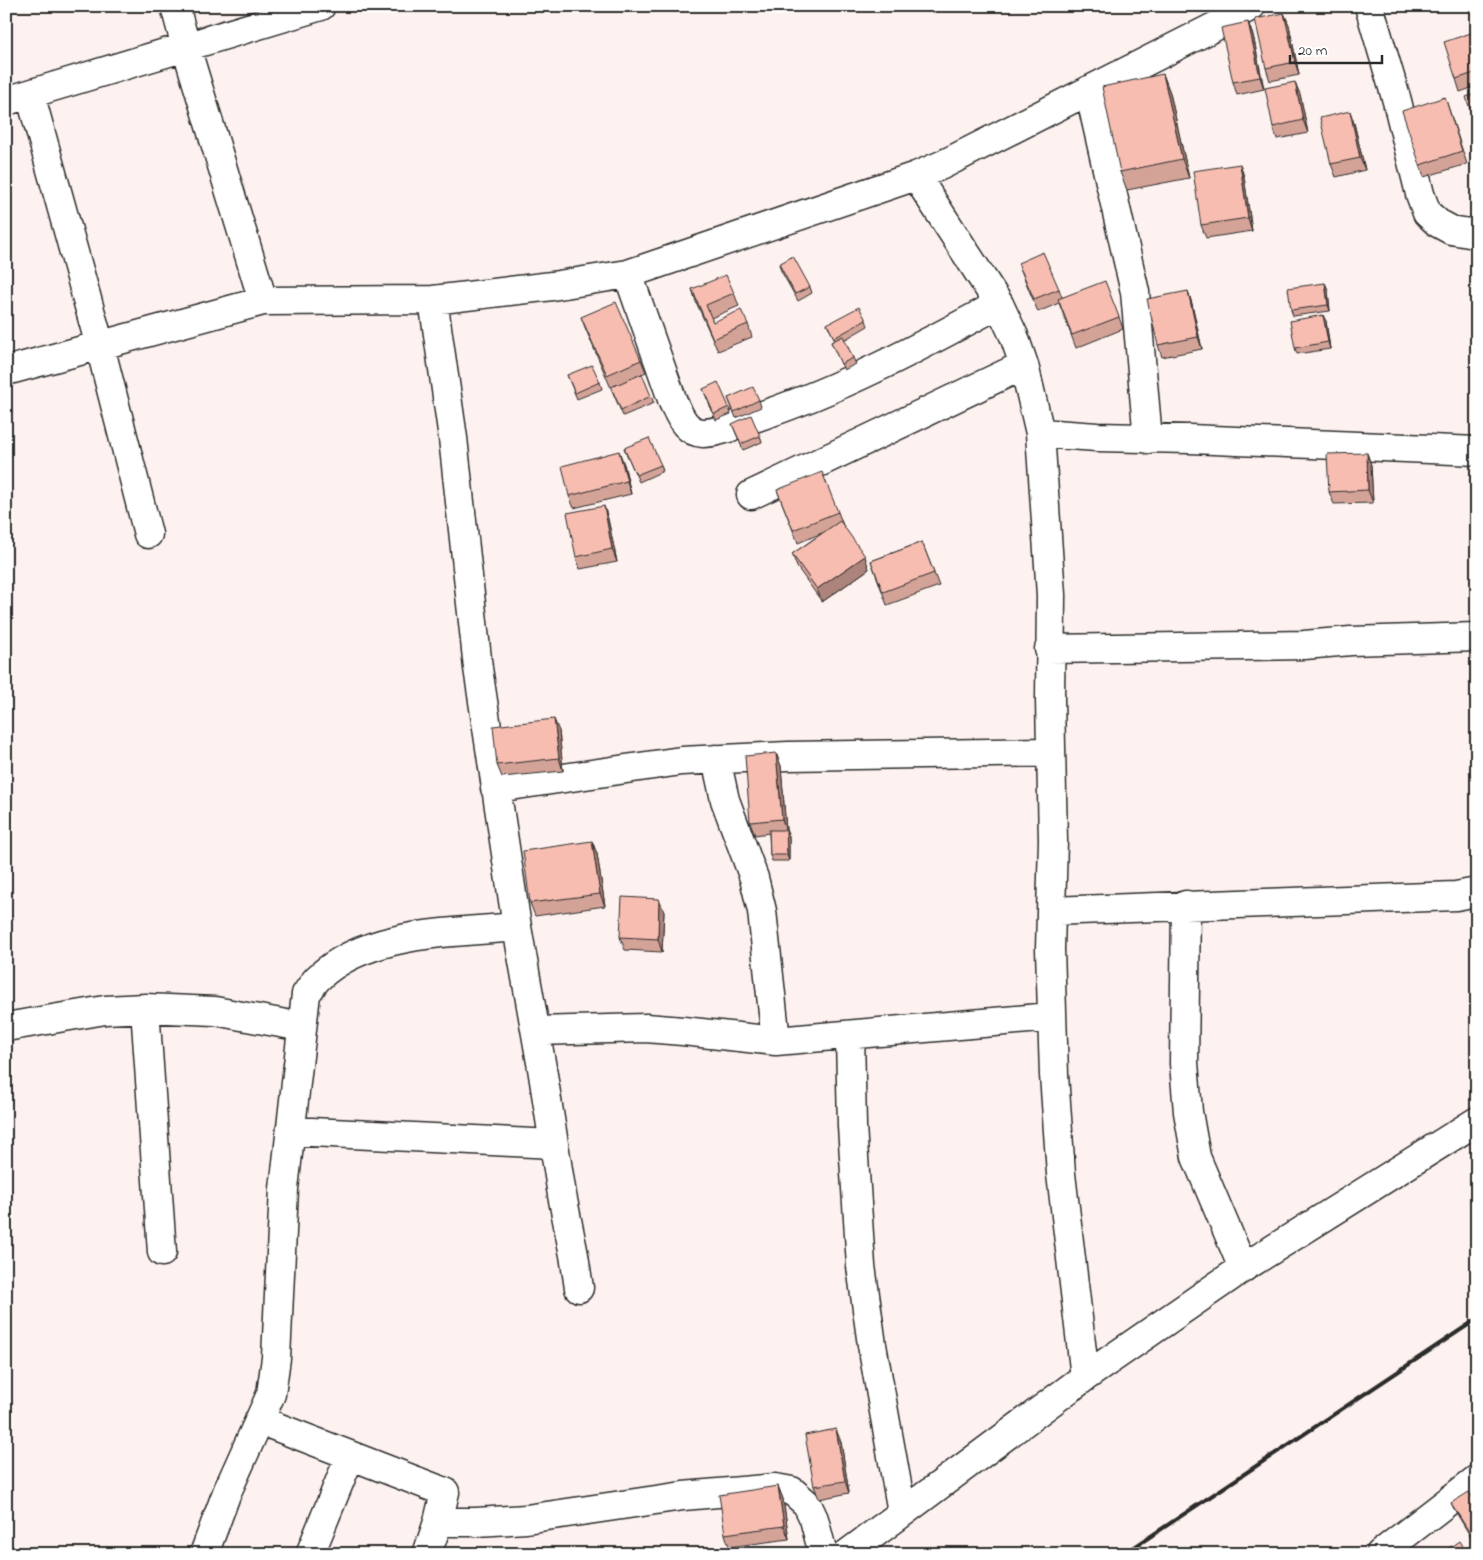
<svg xmlns="http://www.w3.org/2000/svg" width="1483" height="1560" viewBox="0 0 1483 1560" font-family="'Indie Flower',sans-serif">
<style>
.lines{fill:none;stroke-linecap:round;stroke-linejoin:round}
.street-casing{stroke:#2b2b2b;stroke-width:31}
.street{stroke:#fff;stroke-width:28}
.rail{stroke:#2b2b2b;stroke-width:4}
.wall{fill:#d4a398;stroke:#2b2b2b}
.shaded-wall{fill:#ad847c;stroke:#2b2b2b}
.building{fill:#f7bdb1;stroke:#2b2b2b}
</style>
<rect width="100%" height="100%" fill="#fdf2ef"/>
<filter id="ink" filterUnits="userSpaceOnUse"><feTurbulence type="fractalNoise" baseFrequency=".02" numOctaves="2"/><feDisplacementMap in="SourceGraphic" scale="10" xChannelSelector="R" yChannelSelector="G"/><feConvolveMatrix kernelMatrix="1 2 1 2 8 2 1 2 1" color-interpolation-filters="sRGB"/></filter>
<g filter="url(#ink)">
<g class="lines">
<defs>
<path id="street" d="M175,6L186,47L263,301
M1369,6L1397,101L1420,194L1427,213L1438,223L1451,230L1469,233L1477,232
M1089,90L1135,292L1148,439
M30,94L100,346L148,534
M6,101L321,6
M916,176L999,304L1014,336L1024,365L1040,433L1051,595L1050,700L1053,841L1050,949L1054,1075L1061,1174L1085,1377
M628,274L673,402C680,416 685,432 703,433C720,433 738,424 754,418C840,390 920,347 999,304
M433,300L453,438L478,668L517,927L542,1068L562,1195L574,1255L579,1288
M6,371L263,301L433,300L552,286L628,274L916,176L942,165L1216,26L1251,6
M1040,433L1097,437L1190,439L1477,451
M751,495L1024,365
M1049,649L1304,645L1351,641L1477,637
M716,759L725,800L754,878L762,911L776,1041
M495,788L681,761L788,756L1051,752
M1186,905L1184,1063L1188,1112L1196,1157L1243,1268
M1051,911L1456,896L1477,892
M145,1008L162,1252
M6,1027L105,1010L145,1008L215,1011L302,1027
M536,1031L646,1028L683,1031L776,1041L1051,1017
M850,1036L852,1126L861,1266L872,1345L902,1512
M291,1131L554,1144
M259,1420L445,1492L438,1522L427,1554
M438,1522H476L526,1519L683,1496L775,1488L792,1491L807,1504L814,1519L823,1554
M204,1554L227,1492L271,1394L276,1358L284,1189L306,994C310,989 313,983 318,978C367,931 453,933 517,927
M310,1554L350,1456
M847,1554L1085,1377L1243,1268L1477,1121
M1380,1554L1477,1479"/>
</defs>
<!-- street casing -->
<use href="#street" class="street-casing"/>
<!-- street -->
<use href="#street" class="street"/>
<!-- rail -->
<path class="rail" d="M1124,1554L1477,1319"/>
</g>
<!-- wall -->
<path class="wall" d="M1284,13L1289,25L1299,75L1270,81L1266,68Z
M1477,31V86L1460,92L1456,79Z
M1253,35L1264,89L1237,95L1233,82Z
M1163,74L1170,93L1189,178L1127,190L1120,172Z
M1300,94L1308,133L1277,139L1273,127Z
M1445,97L1467,164L1424,177L1420,165Z
M1354,123L1365,170L1336,177L1331,164Z
M1240,164L1244,177L1252,231L1206,238L1201,225Z
M1018,263L1059,289L1062,297L1119,317L1123,329L1076,348L1059,303L1038,312Z
M779,264L810,287L812,293L798,301L781,271Z
M1325,283L1328,290L1330,311L1293,316L1291,310Z
M692,289L734,293L739,306L711,318L713,322L748,324L752,337L718,351L696,302Z
M1188,291L1192,304L1202,349L1162,357L1158,345Z
M581,317L641,360L646,372L628,380L651,396L654,403L623,416L586,330Z
M866,320L868,326L844,340L856,364L844,370L831,342L835,340L827,324Z
M1326,321L1330,349L1297,354L1295,348Z
M567,375L600,382L602,389L577,399Z
M703,389L729,407L731,414L716,420Z
M728,398L759,400L761,407L736,418Z
M732,424L760,436L762,442L743,450Z
M624,448L661,465L663,471L639,482Z
M1367,453L1371,465L1373,503L1334,504L1329,492Z
M624,464L631,494L574,508L569,496Z
M777,490L838,512L843,525L869,569L822,602L797,567L792,554L822,533L798,543Z
M604,506L608,519L617,562L580,569L576,557Z
M922,542L939,586L887,605L871,561Z
M559,731L563,771L502,777L497,765Z
M776,753L781,766L786,830L789,836V861H772L770,855L769,833L755,835L750,822Z
M592,841L597,854L605,906L535,916L530,903Z
M664,912L662,952L625,950L620,937Z
M841,1442L849,1493L819,1499L814,1486Z
M778,1486L783,1499L789,1539L729,1547L725,1534Z
M1451,1503L1477,1504V1544H1475L1454,1509Z"/>
<!-- shaded-wall -->
<path class="shaded-wall" d="M1284,13L1289,25L1299,75L1295,62Z
M1248,22L1253,35L1264,89L1260,77Z
M1163,74L1170,93L1189,178L1182,159Z
M1295,82L1300,94L1308,133L1303,120Z
M1350,111L1354,123L1365,170L1360,158Z
M1240,164L1244,177L1252,231L1248,218Z
M1325,283L1328,290L1330,311L1328,305Z
M1188,291L1192,304L1202,349L1198,337Z
M1323,315L1326,321L1330,349L1328,342Z
M619,451L624,464L631,494L627,481Z
M1367,453L1371,465L1373,503L1368,490Z
M604,506L608,519L617,562L612,549Z
M865,556L869,569L822,602L817,589Z
M554,719L559,731L563,771L559,758Z
M776,753L781,766L786,831V830L789,836V861L787,855L786,832L782,819Z
M592,841L597,854L605,906L600,894Z
M659,899L664,912L662,952L658,939Z
M836,1429L841,1442L849,1493L845,1481Z
M778,1486L783,1499L789,1539L784,1526Z"/>
<!-- building -->
<path class="building" d="M1284,13L1295,62L1266,68L1255,19Z
M1248,22L1260,77L1233,82L1221,28Z
M1477,31V72L1456,79L1444,42Z
M1163,74L1182,159L1120,172L1102,87Z
M1295,82L1303,120L1273,127L1265,88Z
M1477,93V131L1466,97Z
M1445,97L1462,151L1420,165L1402,111Z
M1350,111L1360,158L1331,164L1320,118Z
M1240,164L1248,218L1201,225L1193,171Z
M1043,252L1059,289L1034,299L1018,263Z
M793,256L810,287L795,294L779,264Z
M726,275L734,293L706,305L713,322L741,310L748,324L713,339L692,289Z
M1105,281L1119,317L1072,335L1058,299Z
M1325,283L1328,305L1291,310L1288,288Z
M1188,291L1198,337L1158,345L1147,299Z
M616,302L641,360L607,375L581,317Z
M859,307L866,320L834,338L827,324Z
M1323,315L1328,342L1295,348L1290,321Z
M843,336L853,358L841,364L831,342Z
M592,365L600,382L575,393L567,375Z
M642,374L651,396L621,410L611,387Z
M718,382L729,407L714,414L703,389Z
M753,387L759,400L734,412L728,398Z
M751,415L760,436L741,444L732,424Z
M649,438L661,465L636,475L624,448Z
M619,451L627,481L569,496L562,466Z
M1367,453L1368,490L1329,492L1327,454Z
M822,472L838,512L793,530L777,490Z
M604,506L612,549L576,557L567,513Z
M840,521L865,556L817,589L792,554Z
M922,542L934,573L883,592L871,561Z
M554,719L559,758L497,765L493,726Z
M776,753L782,819L750,822L745,756Z
M769,830H786L787,855H770Z
M592,841L600,894L530,903L523,851Z
M622,897L659,899L658,939L620,937Z
M836,1429L845,1481L814,1486L805,1435Z
M778,1486L784,1526L725,1534L719,1495Z
M1469,1492L1477,1504V1536L1473,1538L1451,1503Z
M1459,1541L1467,1554H1442V1553Z"/>
</g>
<!-- margin -->
<rect width="1483" height="1560" fill="none" stroke="#fff" stroke-width="25"/>
<rect x="12" y="12" width="1458" height="1535" fill="none" stroke="#2b2b2b" stroke-width="2" filter="url(#ink)"/>
<!-- scale -->
<path d="M1290 55v8h92v-8" fill="none" stroke="#2b2b2b" stroke-width="2.5"/>
<text x="1298" y="55" font-size="15" fill="#2b2b2b" stroke="#ffffff" stroke-width="4" paint-order="stroke">20 m</text>
</svg>
